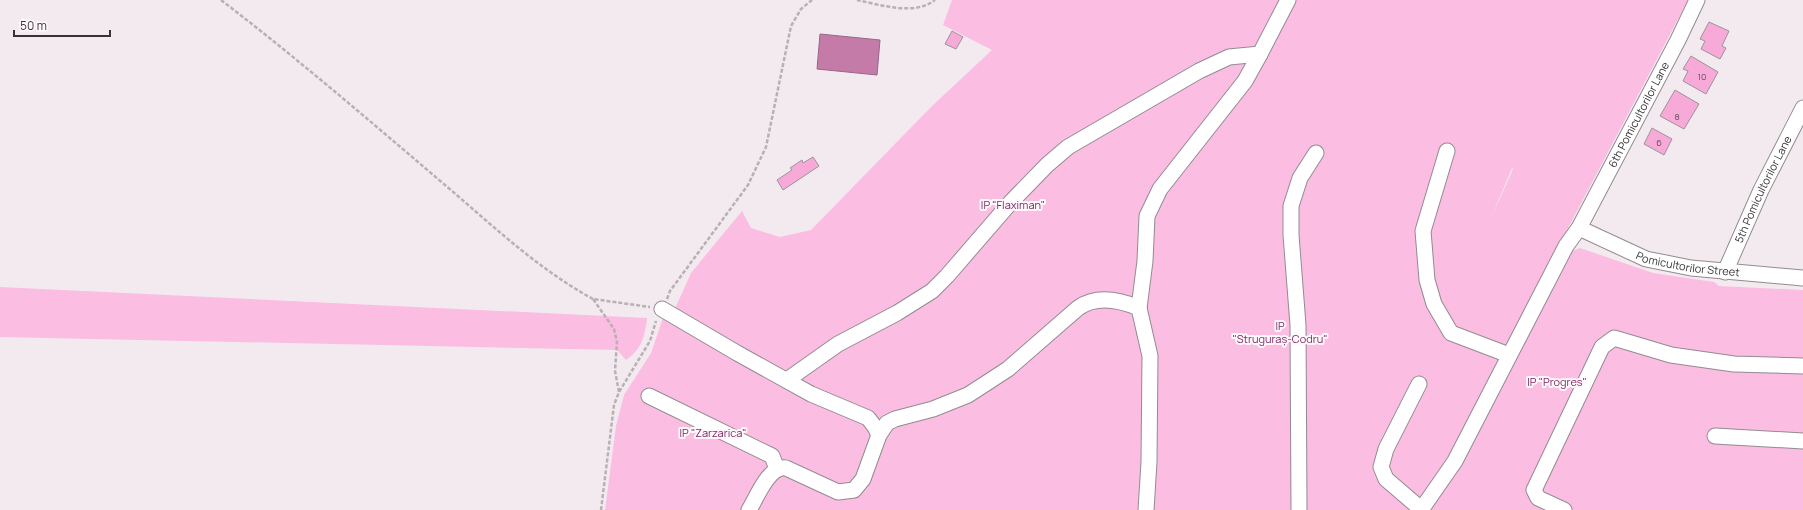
<svg xmlns="http://www.w3.org/2000/svg" width="1803" height="510" viewBox="0 0 1803 510" font-family="Manrope,sans-serif">
<style>
.green{fill:#fbbde1;fill-rule:evenodd}
.water{fill:#c57ba8;stroke:#9a6586}
.building{fill:#f7a9d8;stroke:#9c9499}
.lines{fill:none;stroke-linecap:round;stroke-linejoin:round}
.minor-casing{stroke:#938b90;stroke-width:17}
.path{stroke:#b7b0b4;stroke-width:2.5;stroke-dasharray:4 2;stroke-linecap:butt}
.minor{stroke:#fff;stroke-width:15}
.labels{text-anchor:middle;stroke-width:4;stroke-linejoin:round;paint-order:stroke}
.number-label{font-size:9px;fill:#66505e}
.street-label{font-size:11px;fill:#363335;stroke:#fff8fc}
.park-label{font-size:11px;fill:#7f2863;stroke:#fff8fc}
</style>
<rect width="100%" height="100%" fill="#f3eaef"/>
<!-- green -->
<path class="green" d="M952,0H1688L1557,249L1567,253L1580,248L1653,273L1714,282L1719,286L1803,290V510H605L616,426L624,395L651,353L664,315L669,322L691,273L742,211L751,228L780,237L811,230L932,106L992,50L943,25ZM1513,168L1511,174L1491,218L1512,168Z
M0,287L647,318C645,336 642,349 626,360L617,350L0,337Z"/>
<!-- water -->
<path class="water" d="M820,34L880,40L877,75L817,69Z"/>
<!-- building -->
<path class="building" d="M1709,22L1729,31L1722,46L1726,48L1720,59L1701,49L1705,41L1700,39Z
M952,31L963,37L956,49L945,44Z
M1691,56L1718,72L1706,94L1683,81L1688,71L1683,69Z
M1675,90L1699,104L1684,129L1660,116Z
M1652,128L1672,139L1664,155L1644,144Z
M813,157L819,166L783,190L777,180L792,170L790,168L802,160L803,163Z"/>
<g class="lines">
<defs>
<g id="minor">
<path d="M1447,151L1423,231L1427,280L1434,304L1451,333L1509,355"/>
<path id="s1" d="M1579,228L1646,259L1691,268L1803,278"/>
<path id="s2" d="M1725,272L1761,190L1803,108"/>
<path d="M662,309L737,353L811,394L868,418L875,427L879,435"/>
<path d="M787,380L838,344L897,313L932,291L947,276L1011,202L1047,165L1068,147L1199,71L1229,57L1260,54L1288,0"/>
<path d="M1419,384L1386,449L1381,467L1386,479L1422,510"/>
<path d="M649,396L772,456L777,469"/>
<path d="M1715,436L1803,441"/>
<path d="M749,510C757,497 769,465 786,468L838,492L854,490L863,479L879,435L887,423L895,419L933,409L968,395L1008,369L1078,308C1096,295 1120,300 1139,308"/>
<path d="M1146,510L1149,462L1150,356L1139,308L1145,261L1147,216L1160,189L1245,81L1260,54"/>
<path d="M1299,510L1298,325L1291,235V206L1300,178L1316,153"/>
<path id="s3" d="M1421,510L1455,461L1566,246L1579,228L1678,40L1697,0"/>
<path d="M1564,510L1538,498L1534,490L1602,347L1614,338L1671,355L1734,364L1803,366"/>
</g>
</defs>
<!-- minor casing -->
<use href="#minor" class="minor-casing"/>
<!-- path -->
<path class="path" d="M221,0C298,59 371,122 445,185C492,225 538,269 593,299
M857,0C881,5 914,16 935,0
M667,299L670,291L748,185L766,147L791,26L801,9L812,0
M619,392L615,371L617,342L614,329L593,299L650,307
M601,510L614,405L619,392L650,341L656,321"/>
<!-- minor -->
<use href="#minor" class="minor"/>
</g>
<g class="labels">
<!-- number labels -->
<g class="number-label">
<text x="1702" y="80">10</text>
<text x="1677" y="120">8</text>
<text x="1659" y="146">6</text>
</g>
<!-- street labels -->
<g class="street-label">
<text dy="4" stroke="none"><textPath href="#s3" startOffset="452">6th Pomicultorilor Lane</textPath></text>
<text dy="4" stroke="none"><textPath href="#s2" startOffset="91">5th Pomicultorilor Lane</textPath></text>
<text dy="4" stroke="none"><textPath href="#s1" startOffset="116">Pomicultorilor Street</textPath></text>
</g>
<!-- park labels -->
<g class="park-label">
<text x="1013" y="209">IP "Flaximan"</text>
<text x="1280" y="330">IP<tspan x="1280" dy="13">"Struguraș-Codru"</tspan></text>
<text x="1557" y="386">IP "Progres"</text>
<text x="713" y="437">IP "Zarzarica"</text>
</g>
</g>
<!-- scale -->
<path d="M14 30v6h96v-6" fill="none" stroke="#363335" stroke-width="2"/>
<text x="20" y="30" font-size="12" fill="#363335" stroke="#fff8fc" stroke-width="3" paint-order="stroke">50 m</text>
</svg>
